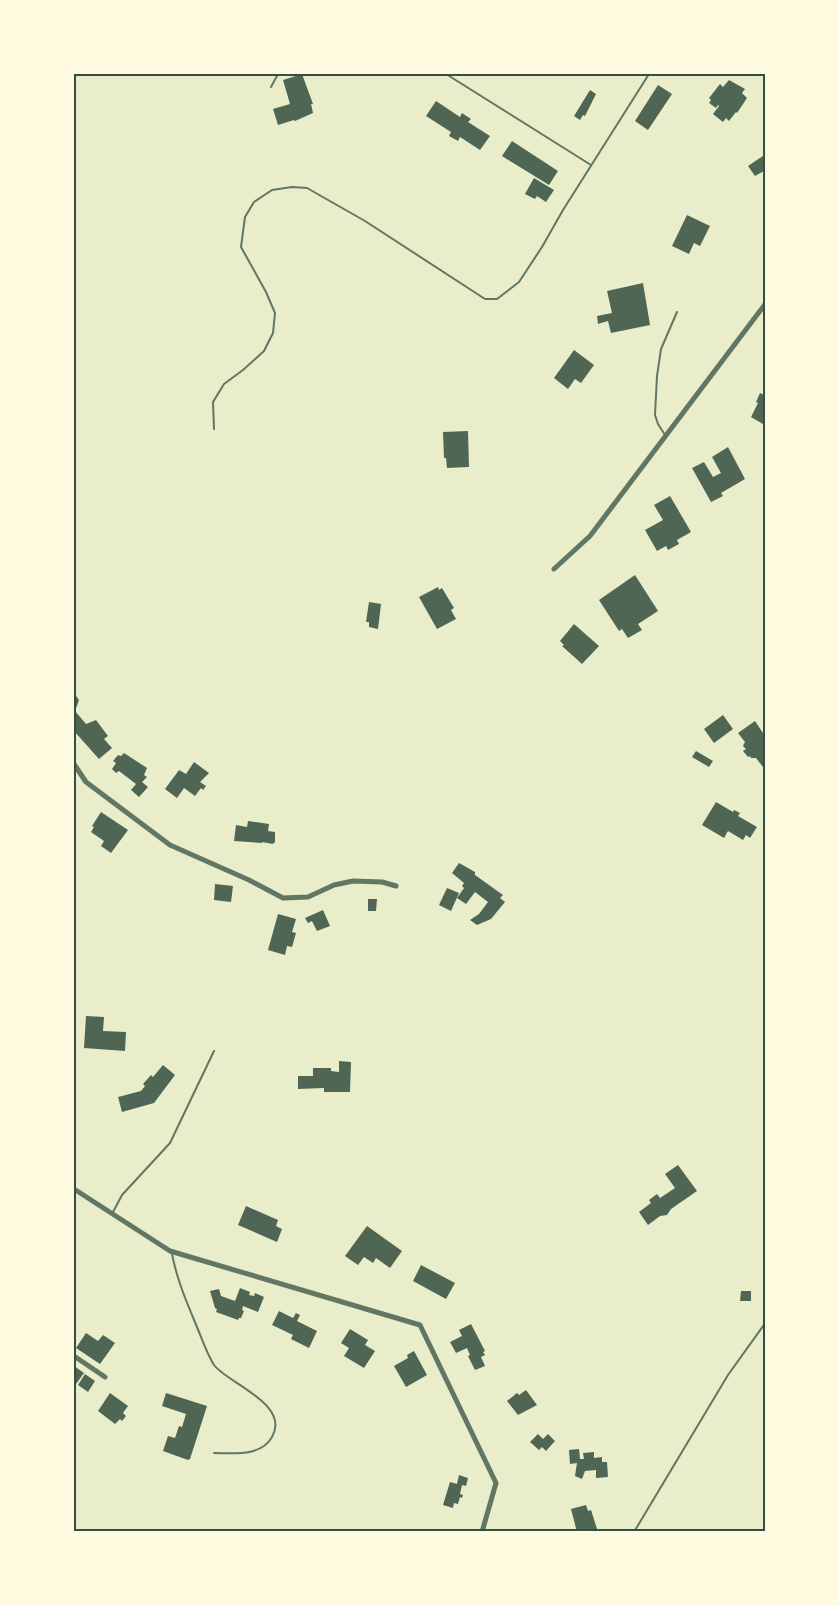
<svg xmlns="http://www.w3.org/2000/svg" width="839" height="1605" viewBox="0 0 839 1605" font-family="'Zilla Slab',serif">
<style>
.building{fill:#4f6655}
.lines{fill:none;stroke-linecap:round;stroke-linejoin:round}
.service{stroke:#617663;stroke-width:2}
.minor{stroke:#617663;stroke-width:5}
.neatline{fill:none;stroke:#344e41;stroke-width:2}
</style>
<rect width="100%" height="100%" fill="#e9edc9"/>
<!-- building -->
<path class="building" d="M302,74L313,104H311L313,113L295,121L294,120L278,125L273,109L290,104L283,80Z
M729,80L745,89L742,93L747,98L737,113L736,112L729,121L726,118L723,122L713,114L719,106L718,105L716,108L709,103L711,100L709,98L720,84L723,87Z
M658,85L672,94L648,130L635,121Z
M590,90L596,94L585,116L583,115L580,120L574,116Z
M436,101L460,117L462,113L471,119L468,122L490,136L480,150L460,137L458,141L449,136L451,132L426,116Z
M512,141L558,171L549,185L502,156Z
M766,154V170L755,176L748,166Z
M534,178L554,190L546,202L537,196L535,199L525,194Z
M687,215L710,226L700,246L694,243L689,254L672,246Z
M643,283L650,325L611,333L608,321L598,324L597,316L612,313L607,291Z
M574,350L594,365L581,383L575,379L568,389L554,378Z
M760,393L766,396V422L764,421L763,424L751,417L758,403L756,402Z
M468,431L469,467L447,468L446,458H444L443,432Z
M728,447L745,479L721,493L723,496L711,502L692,468L704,462L713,477L721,473L712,457Z
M670,496L691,532L677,540L679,544L668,550L666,546L657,551L645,530L663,520L654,505Z
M635,575L658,611L638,624L642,630L628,638L622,629L619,631L599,600Z
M438,587L439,590L442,588L454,608L451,610L456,619L437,629L419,597Z
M369,602L381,604L378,629L369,627V622H366Z
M574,624L599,646L582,664L562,646L564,645L560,641Z
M74,693L79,700L75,711L86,724L96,720L108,736L104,739L112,748L99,759L74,731Z
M723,715L733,729L714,743L704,729Z
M755,721L765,736L766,765L763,767L756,758H751L750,756L748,757L743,751L746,749L743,746L745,742L738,733Z
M696,751L713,761L709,767L692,757Z
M124,753L147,768L144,775L147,777L142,782L148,787L139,797L131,790L136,784L119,771L116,773L112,769L116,763L113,761L118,755L121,756Z
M194,762L209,773L200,782L206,786L203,790L201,788L195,796L184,788L177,798L165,789L179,770L186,774Z
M716,802L733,812L734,810L740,813L738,816L757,827L750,838L746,835L743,840L728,831L724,838L702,825Z
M101,812L128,830L111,853L101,846L104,841L91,832L94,827L92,826Z
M248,821L269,824L268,831L275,832V842L273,844L262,842V843L234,841L236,825L247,827Z
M459,863L475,872V875L503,895L500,898L505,902L491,919L477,925L470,920L479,914L488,902L475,892L466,904L457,898L464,888L462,886L464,883L452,873Z
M215,884L233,886L231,902L214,900Z
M447,888L459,893L451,911L439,905Z
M368,899H377L376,911H368Z
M323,910L330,926L317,931L312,921L308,923L305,918Z
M278,914L296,919L292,932L296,933L292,947L287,946L285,955L268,950Z
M86,1016L104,1017L103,1031L126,1032L125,1051L84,1048Z
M339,1061L351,1062L350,1092H324V1088L298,1089V1076H313V1068H331V1071L339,1072Z
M163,1065L175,1075L154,1103L122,1112L118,1097L141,1091L145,1086L143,1084L151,1075L153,1077Z
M678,1165L697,1191L671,1209L667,1215L660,1216L648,1225L639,1212L651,1203L649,1200L657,1194L660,1198L675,1188L665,1174Z
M246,1206L278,1220L276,1226L282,1229L277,1242L238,1225Z
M367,1226L402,1251L390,1268L376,1258L373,1263L364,1257L358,1265L345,1256Z
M421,1265L455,1283L446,1299L413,1281Z
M240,1288L250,1292L249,1295L254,1296L255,1293L264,1297L258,1312L243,1306L242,1310L244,1311L241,1318H239L238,1320L216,1312L217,1309L215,1308L210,1291L219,1289L221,1296L235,1301Z
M741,1291H751V1301H740Z
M279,1311L293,1318L296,1313L300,1315L297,1321L317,1331L309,1348L291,1339L293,1335L272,1325Z
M471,1324L485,1351L483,1352L485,1355L481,1357L485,1366L475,1370L468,1356L470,1355L467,1348L456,1353L450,1342L462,1336L459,1330Z
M350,1329L368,1340L365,1345L375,1351L364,1368L344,1356L349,1348L341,1343Z
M86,1333L98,1341L103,1335L115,1343L100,1364L76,1348Z
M414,1351L427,1375L406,1387L394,1366L408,1358L407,1355Z
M74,1366L84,1373L76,1384L74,1382Z
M85,1374L95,1381L88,1392L78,1385Z
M526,1390L537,1405L518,1415L507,1401L517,1393L519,1395Z
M110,1393L128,1406L123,1413L126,1416L122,1421L120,1419L115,1424L98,1411Z
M166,1393L207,1406L190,1459L188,1460L163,1451L168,1436L175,1438L179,1426L182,1427L186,1414L162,1406Z
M538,1434L543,1439L548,1434L555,1441L546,1451L542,1447L539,1450L530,1442Z
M579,1449L580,1459H584L583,1453L594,1452V1458L602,1457V1462H607L608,1477L596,1478V1470L585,1471L582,1479L575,1476L577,1463L570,1464L569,1450Z
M459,1475L468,1478L466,1486L462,1485L460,1494L463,1495L462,1498L460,1497L458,1504L454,1503L453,1508L443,1505L450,1482L457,1484Z
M586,1505L588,1511L591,1510L598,1532H577L571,1509Z"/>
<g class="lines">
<!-- service -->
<path class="service" d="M446,74L591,165
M271,87L278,74
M214,429L213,402L224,384L243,370L264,351L273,333L275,313L266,292L241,247L245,217L254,202L272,190L292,187L307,188L365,221L485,299H497L519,282L542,247L563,210L649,74
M665,435L658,424L655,415L657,376L661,349L677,312
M113,1212L122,1195L170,1143L214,1051
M172,1254C177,1280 187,1303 197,1327C202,1339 207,1354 214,1365C227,1383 291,1404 272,1437C261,1457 233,1453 214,1453
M634,1532L728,1375L766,1322"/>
<!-- minor -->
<path class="minor" d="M554,569L590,536L766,303
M74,764L86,782L170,845L249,880L283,898L308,897L334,885L353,881L382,882L396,886
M74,1189L170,1251L420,1325L496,1483L482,1532
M74,1356L105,1377"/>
</g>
<!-- border -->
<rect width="839" height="1605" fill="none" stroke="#fefae0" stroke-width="150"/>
<rect x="75" y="75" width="689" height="1455" class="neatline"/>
</svg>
